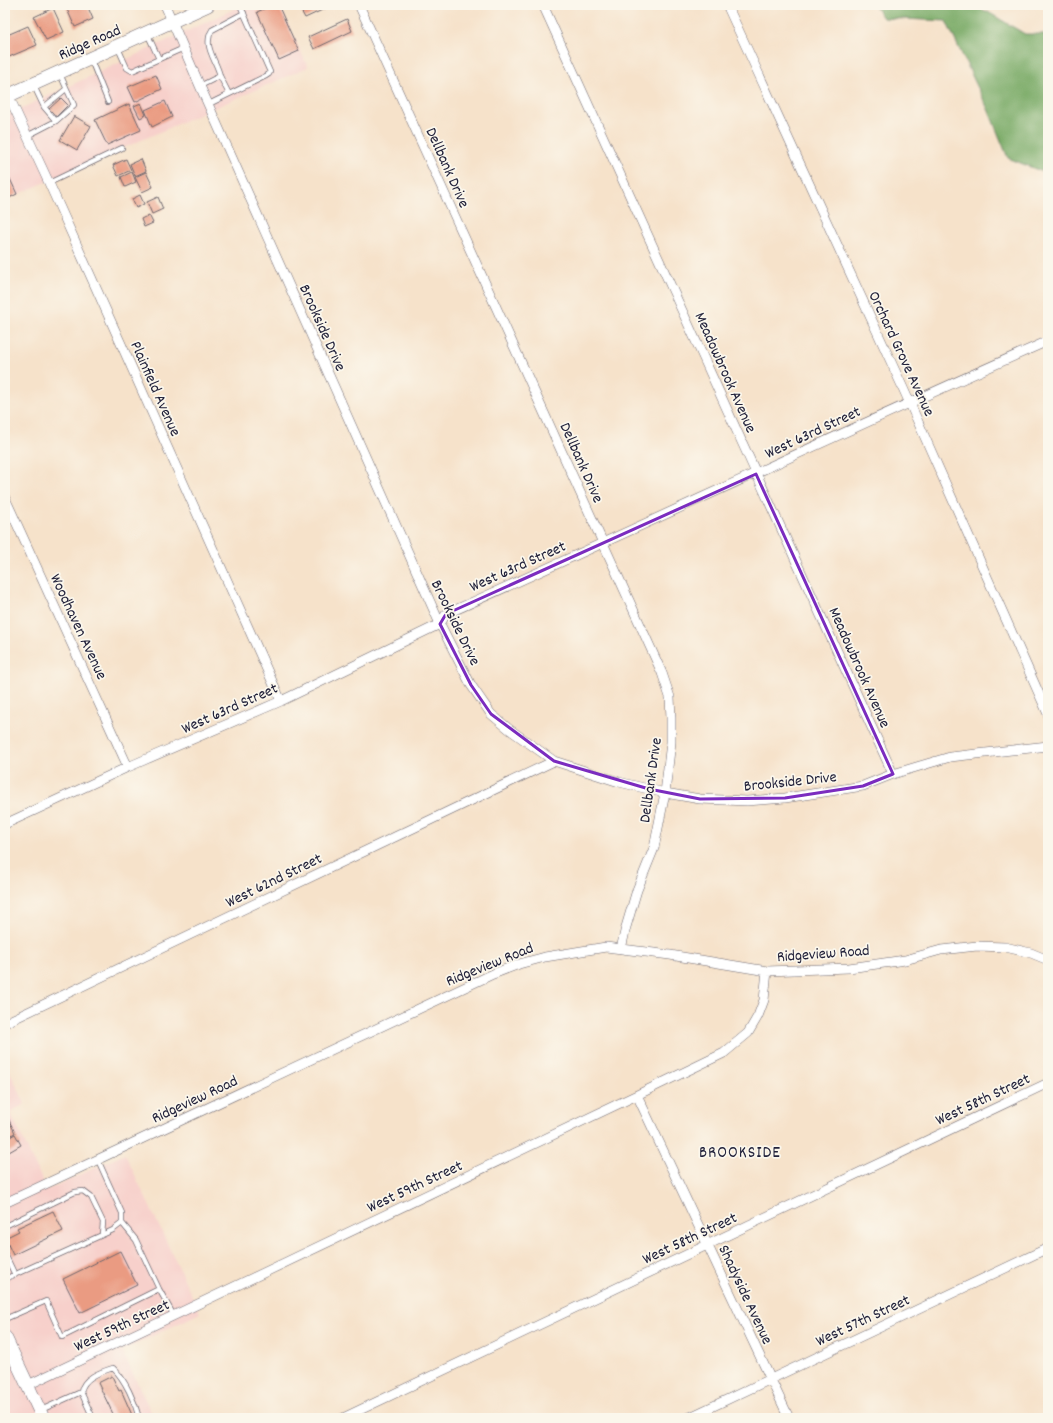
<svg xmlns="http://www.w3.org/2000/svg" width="1053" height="1423" viewBox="0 0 1053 1423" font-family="Dekko,sans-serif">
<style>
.built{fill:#f7d0cb}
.forest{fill:#79aa66;stroke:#4e6650}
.building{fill:#ea9b82}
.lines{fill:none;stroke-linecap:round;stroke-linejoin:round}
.lane-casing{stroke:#6c656d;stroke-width:6}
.street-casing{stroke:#6c656d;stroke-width:10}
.secondary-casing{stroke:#6c656d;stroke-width:14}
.lane{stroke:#fff;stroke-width:4.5}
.street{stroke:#fff;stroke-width:9}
.secondary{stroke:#fff;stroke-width:13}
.marked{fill:none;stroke:#7b2cbf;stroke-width:3;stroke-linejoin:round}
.labels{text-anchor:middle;stroke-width:3.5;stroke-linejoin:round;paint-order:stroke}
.street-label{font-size:16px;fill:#22223b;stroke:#fbf7ec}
.neighbourhood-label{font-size:17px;letter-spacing:1px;fill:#22223b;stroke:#fbf7ec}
</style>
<rect width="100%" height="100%" fill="#fbf7ec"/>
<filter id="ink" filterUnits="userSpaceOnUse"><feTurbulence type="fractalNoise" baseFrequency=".025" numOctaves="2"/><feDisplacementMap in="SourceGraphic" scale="8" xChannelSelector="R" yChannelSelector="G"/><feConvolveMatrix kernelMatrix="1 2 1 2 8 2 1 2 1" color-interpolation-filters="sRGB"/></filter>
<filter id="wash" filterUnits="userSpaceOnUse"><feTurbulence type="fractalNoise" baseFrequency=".012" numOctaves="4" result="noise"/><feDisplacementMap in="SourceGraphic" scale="16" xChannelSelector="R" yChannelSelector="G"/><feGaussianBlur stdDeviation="0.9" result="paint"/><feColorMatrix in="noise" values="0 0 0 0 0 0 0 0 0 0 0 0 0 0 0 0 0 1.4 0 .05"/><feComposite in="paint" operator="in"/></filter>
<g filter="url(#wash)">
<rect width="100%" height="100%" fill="#f6e2ca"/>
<!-- built -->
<path class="built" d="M243,5H279L308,67L5,200V116Z
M5,1061L25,1104L10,1112L47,1190L125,1154L200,1313L122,1351L154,1418H5Z"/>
<!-- forest -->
<path class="forest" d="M874,5H972L988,12L1025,34H1048V174L1008,158L988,109L946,21L883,18Z"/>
<g id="blocks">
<!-- building -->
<path class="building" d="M65,5H87L93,19L75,27Z
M273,5H278L299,51L279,60L257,12Z
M298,5H333L305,18Z
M53,8L64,32L46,40L34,17Z
M347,19L352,31L314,49L308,37Z
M28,26L37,45L9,57L5,49V36Z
M156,75L162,89L135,102L128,87Z
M61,98L68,105L56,117L49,109Z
M165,101L172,117L152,127L145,110Z
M141,103L146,115L140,118L134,106Z
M129,104L141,130L107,145L95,120Z
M74,116L91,126L77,150L60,140Z
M126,159L131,170L118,176L113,165Z
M141,159L146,171L135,176L130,164Z
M5,168L17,194L5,200Z
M132,172L136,182L125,187L121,177Z
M146,172L153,187L142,192L135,177Z
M140,195L144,204L136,208L132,199Z
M158,197L163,209L152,214L147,202Z
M149,215L153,223L144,227L141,219Z
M8,1118L15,1133L5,1138V1119Z
M15,1134L21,1145L9,1152L5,1144V1140Z
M53,1211L63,1231L13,1255L5,1238L19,1231L17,1228Z
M120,1251L137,1285L80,1313L63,1279Z
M112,1376L119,1391L121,1390L132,1415L126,1418H115L98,1383Z"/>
</g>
</g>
<g filter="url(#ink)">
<use href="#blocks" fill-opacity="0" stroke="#6c656d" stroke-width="1"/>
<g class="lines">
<defs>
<path id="lane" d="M147,33L159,59
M118,48L127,68L132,71L184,48
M91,60L108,102
M220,76L229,94
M34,86L44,107L56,121L74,105L60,74
M200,86L220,76C217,61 202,46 212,30L244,13
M209,104L266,76L269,74L270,72L240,5
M44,107L66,89
M27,136L56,121
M49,183L122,148
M122,1223L136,1240L159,1289
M5,1226L75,1192L83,1191L91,1197L103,1222L102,1235
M5,1254L15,1275
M5,1279L113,1230L122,1223V1213L98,1160
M5,1319L46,1301L62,1337L159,1289L174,1316
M81,1392C83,1378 100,1372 113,1368C125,1379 135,1402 139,1418
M41,1410L81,1392L93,1418"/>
<path id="street" d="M165,5L200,86L440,624L471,685L491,714L509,729L554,761L619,782L665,793L700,799L747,801L785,798L863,786L893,774L950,757L1048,746
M359,5L662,673L670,697L671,718V742L665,793L654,848L637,890L626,927L621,949
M543,5L893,774
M727,5L903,388L1048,714
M5,88L49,183L281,701
M5,498L128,767
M5,824L128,767L281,701L440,624L446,614C647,524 846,430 1048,341
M5,1023L554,761
M637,1095L789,1418
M5,1203L493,974L519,964L545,957L606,947L670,955L767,971L849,968L905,960L941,950L977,946L1005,947L1031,953L1048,960
M28,1385L637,1095L724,1053L748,1033L758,1016L764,1000L767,971
M343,1418L1048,1083
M688,1418L1048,1248"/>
<path id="secondary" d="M5,97L208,5
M5,1337L43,1418"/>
</defs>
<!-- lane casing -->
<use href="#lane" class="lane-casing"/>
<!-- street casing -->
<use href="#street" class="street-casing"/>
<!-- secondary casing -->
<use href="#secondary" class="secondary-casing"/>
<!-- lane -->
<use href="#lane" class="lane"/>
<!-- street -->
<use href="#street" class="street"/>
<!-- secondary -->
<use href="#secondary" class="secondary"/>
</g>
</g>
<!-- marked area -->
<path class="marked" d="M756,474L893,774L863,786L785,798L700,799L649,789L554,761L491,714L471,685L440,624L446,614Z"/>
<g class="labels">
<!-- street labels -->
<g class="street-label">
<text transform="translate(89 41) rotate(-24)" y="6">Ridge Road</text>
<text transform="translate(449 167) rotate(66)" y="6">Dellbank Drive</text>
<text transform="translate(324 327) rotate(66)" y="6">Brookside Drive</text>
<text transform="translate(903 353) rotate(65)" y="6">Orchard Grove Avenue</text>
<text transform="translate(727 372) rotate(66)" y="6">Meadowbrook Avenue</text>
<text transform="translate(157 388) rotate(66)" y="6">Plainfield Avenue</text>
<text transform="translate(812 431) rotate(-25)" y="6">West 63rd Street</text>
<text transform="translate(583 462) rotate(66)" y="6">Dellbank Drive</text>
<text transform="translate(517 565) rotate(-24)" y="6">West 63rd Street</text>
<text transform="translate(457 622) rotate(64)" y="6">Brookside Drive</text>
<text transform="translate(80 626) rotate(65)" y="6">Woodhaven Avenue</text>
<text transform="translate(861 667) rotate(66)" y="6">Meadowbrook Avenue</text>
<text transform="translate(229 707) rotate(-24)" y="6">West 63rd Street</text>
<text transform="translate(649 780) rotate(-82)" y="6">Dellbank Drive</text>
<text transform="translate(790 780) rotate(-6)" y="6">Brookside Drive</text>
<text transform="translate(273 879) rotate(-26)" y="6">West 62nd Street</text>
<text transform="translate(823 952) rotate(-4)" y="6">Ridgeview Road</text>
<text transform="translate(489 963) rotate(-22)" y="6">Ridgeview Road</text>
<text transform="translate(194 1098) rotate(-25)" y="6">Ridgeview Road</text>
<text transform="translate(982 1098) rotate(-25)" y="6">West 58th Street</text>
<text transform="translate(414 1185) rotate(-25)" y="6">West 59th Street</text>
<text transform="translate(689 1237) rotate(-25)" y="6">West 58th Street</text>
<text transform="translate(747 1294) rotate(65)" y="6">Shadyside Avenue</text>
<text transform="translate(862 1319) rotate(-25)" y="6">West 57th Street</text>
<text transform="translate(121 1324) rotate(-25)" y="6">West 59th Street</text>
</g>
<!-- neighbourhood labels -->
<g class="neighbourhood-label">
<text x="740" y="1157">BROOKSIDE</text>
</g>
</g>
<!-- margin -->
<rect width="1053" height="1423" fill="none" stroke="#fbf7ec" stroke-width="20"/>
</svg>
